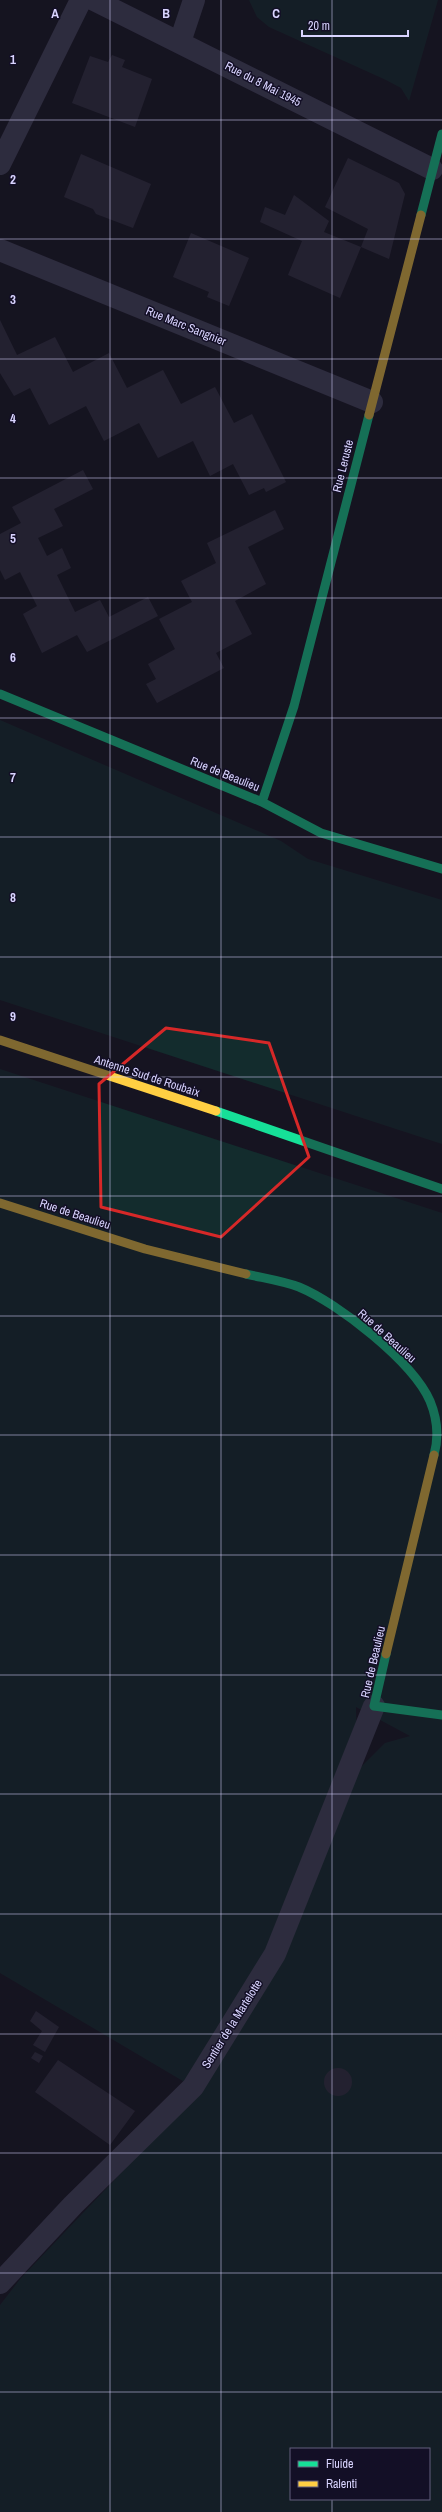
<svg xmlns="http://www.w3.org/2000/svg" width="442" height="2512" viewBox="0 0 442 2512" font-family="'Archivo Narrow',sans-serif">
<style>
.green{fill:#132c2d;fill-rule:evenodd}
.building{fill:#343243}
.lines{fill:none;stroke-linecap:round;stroke-linejoin:round}
.street{stroke:#4a4962;stroke-width:22}
.fast{stroke:#16e098;stroke-width:9}
.slow{stroke:#ffcf43;stroke-width:9}
.marked{fill:none;stroke:#d62828;stroke-width:3;stroke-linejoin:round}
.grid{fill:none;stroke:#d9d4ff;stroke-width:1;stroke-opacity:0.55}
.labels{text-anchor:middle;stroke-width:3;stroke-linejoin:round;paint-order:stroke}
.street-label{font-size:12px;fill:#d9d4ff;stroke:#130f26}
.grid-label{font-size:13px;text-anchor:middle;font-weight:bold;fill:#d9d4ff;stroke:#130f26;stroke-width:3;stroke-linejoin:round;paint-order:stroke}
</style>
<rect width="100%" height="100%" fill="#161421"/>
<!-- green -->
<path class="green" d="M249,0H438L409,101L401,88L386,80L269,27L257,17Z
M0,720L281,841L308,859L442,900V1144L0,1000Z
M0,1069L442,1213V2512H0V2305L21,2278L124,2170L193,2087L0,1973ZM356,1707L410,1736L385,1743L342,1786L357,1750ZM291,2449H429V2499H291Z"/>
<!-- building -->
<path class="building" d="M112,55L125,60L122,67L152,79L135,127L72,103L90,56L108,62Z
M81,154L151,184L133,228L96,214L93,209L64,197Z
M348,158L399,183L405,194L389,259L361,247L368,229L325,207Z
M294,195L329,221L324,232L361,247L340,298L288,275L302,241L260,222L265,207L285,215Z
M191,233L249,258L229,306L207,297L209,292L173,277Z
M0,320L17,355L55,337L73,372L109,353L127,388L163,370L181,404L215,387L234,423L252,414L286,482L266,492L264,488L249,495L233,464L210,476L193,441L158,458L139,423L104,441L86,406L49,425L30,388L14,396L0,373Z
M83,470L93,489L54,509L63,526L38,538L47,556L62,548L71,568L57,575L75,612L100,600L109,617L148,597L158,616L87,652L77,635L42,653L23,614L37,606L20,572L5,580L0,570V534L21,523L12,507Z
M275,510L284,529L248,547L266,584L235,601L252,634L216,653L224,668L157,703L146,684L156,679L148,664L175,649L159,619L192,602L181,581L216,563L207,543Z
M36,2011L59,2027L45,2052L33,2045L42,2031L30,2021Z
M35,2052L43,2056L39,2063L31,2058Z
M58,2060L135,2111L110,2145L35,2092Z
M324 2082a14 14 0 1 1 28 0a14 14 0 1 1-28 0Z"/>
<g class="lines">
<!-- street -->
<path class="street" d="M94,0L432,169
M180,42L194,0
M0,164L81,0
M0,250L372,402
M0,2283L73,2205L193,2087L275,1954L374,1706"/>
<!-- fast -->
<path class="fast" d="M421,215L442,134
M0,694L262,802L321,833L442,869
M262,802L294,706L369,415
M216,1111L442,1189
M246,1274C263,1278 283,1281 299,1287C338,1303 413,1362 430,1401C437,1418 439,1437 434,1455
M386,1654L374,1706L442,1715"/>
<!-- slow -->
<path class="slow" d="M369,415L421,215
M0,1040L216,1111
M0,1203L145,1249L246,1274
M386,1654L434,1455"/>
</g>
<!-- marked area -->
<path d="M0 0H442V2512H0ZM166,1028L269,1043L309,1157L221,1237L101,1207L99,1084Z" fill="#161421" fill-opacity=".55" fill-rule="evenodd"/>
<path class="marked" d="M166,1028L269,1043L309,1157L221,1237L101,1207L99,1084Z"/>
<!-- grid -->
<path class="grid" d="M110,0V2512M221,0V2512M332,0V2449M0,120H442M0,239H442M0,359H442M0,478H442M0,598H442M0,718H442M0,837H442M0,957H442M0,1077H442M0,1196H442M0,1316H442M0,1435H442M0,1555H442M0,1675H442M0,1794H442M0,1914H442M0,2034H442M0,2153H442M0,2273H442M0,2392H442M332,2499V2512"/>
<g class="labels">
<!-- street labels -->
<g class="street-label">
<text transform="translate(263 84) rotate(27)" y="4">Rue du 8 Mai 1945</text>
<text transform="translate(186 326) rotate(22)" y="4">Rue Marc Sangnier</text>
<text transform="translate(343 466) rotate(-76)" y="4">Rue Leruste</text>
<text transform="translate(225 774) rotate(22)" y="4">Rue de Beaulieu</text>
<text transform="translate(147 1076) rotate(18)" y="4">Antenne Sud de Roubaix</text>
<text transform="translate(75 1214) rotate(18)" y="4">Rue de Beaulieu</text>
<text transform="translate(387 1336) rotate(42)" y="4">Rue de Beaulieu</text>
<text transform="translate(373 1662) rotate(-77)" y="4">Rue de Beaulieu</text>
<text transform="translate(232 2024) rotate(-58)" y="4">Sentier de la Martelotte</text>
</g>
</g>
<g class="grid-label">
<text x="55" y="18">A</text>
<text x="166" y="18">B</text>
<text x="276" y="18">C</text>
<text x="13" y="64">1</text>
<text x="13" y="184">2</text>
<text x="13" y="304">3</text>
<text x="13" y="423">4</text>
<text x="13" y="543">5</text>
<text x="13" y="662">6</text>
<text x="13" y="782">7</text>
<text x="13" y="902">8</text>
<text x="13" y="1021">9</text>
</g>
<!-- legend -->
<rect x="290" y="2448" width="140" height="52" fill="#130f26" stroke="#625e7d"/>
<rect x="298" y="2461" width="20" height="6" fill="#16e098" stroke="#625e7d"/>
<text x="326" y="2468" font-size="12" fill="#d9d4ff">Fluide</text>
<rect x="298" y="2481" width="20" height="6" fill="#ffcf43" stroke="#625e7d"/>
<text x="326" y="2488" font-size="12" fill="#d9d4ff">Ralenti</text>
<!-- scale -->
<path d="M302 30v6h106v-6" fill="none" stroke="#d9d4ff" stroke-width="2"/>
<text x="308" y="30" font-size="12" fill="#d9d4ff" stroke="#130f26" stroke-width="3" paint-order="stroke">20 m</text>
</svg>
